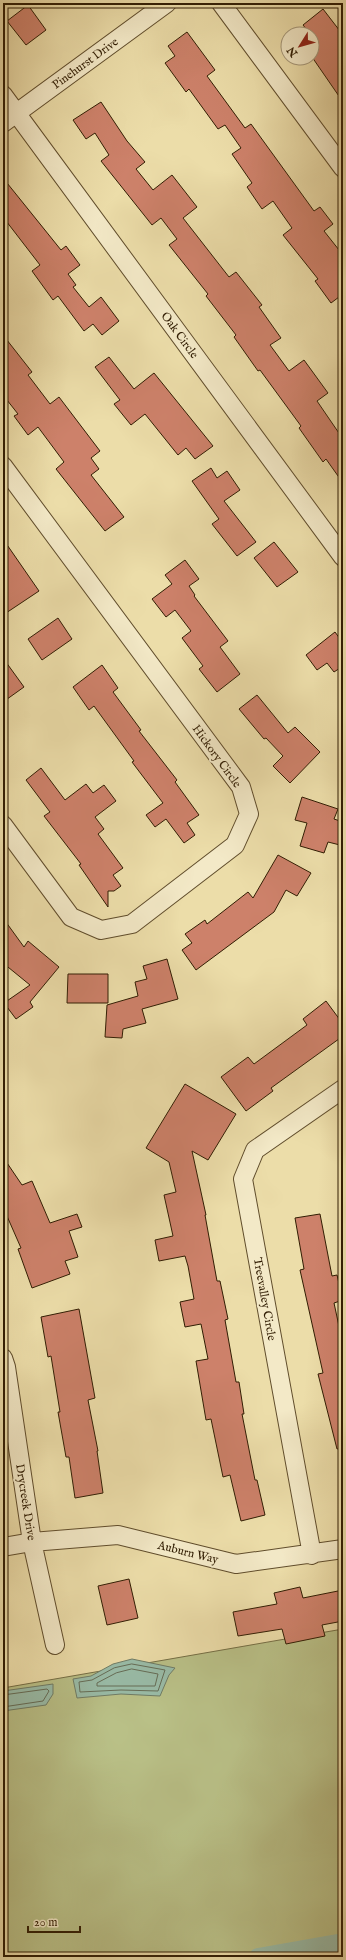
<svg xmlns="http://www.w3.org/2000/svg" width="346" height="1960" viewBox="0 0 346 1960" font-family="'IM FELL English',serif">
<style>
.green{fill:#b9c087;stroke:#756e45}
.water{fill:#99bca8;stroke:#6f7c66}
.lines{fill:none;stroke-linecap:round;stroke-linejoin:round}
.shore{stroke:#656c56;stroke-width:1}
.canal{stroke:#99bca8;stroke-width:18}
.building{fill:#cd816a;stroke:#311d03}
.minor-casing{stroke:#604d2c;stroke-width:20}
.minor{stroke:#f3e9c7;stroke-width:18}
.labels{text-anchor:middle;stroke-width:4;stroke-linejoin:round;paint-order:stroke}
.street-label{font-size:12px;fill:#311d03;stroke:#f3e9c7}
</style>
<rect width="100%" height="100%" fill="#ecdda9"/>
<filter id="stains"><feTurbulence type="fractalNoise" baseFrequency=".005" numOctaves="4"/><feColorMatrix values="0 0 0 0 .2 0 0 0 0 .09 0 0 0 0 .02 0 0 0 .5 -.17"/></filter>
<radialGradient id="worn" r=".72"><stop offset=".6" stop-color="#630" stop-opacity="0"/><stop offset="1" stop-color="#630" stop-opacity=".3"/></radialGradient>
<!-- green -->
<path class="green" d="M343,1629V1957H3V1688Z"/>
<!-- water -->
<path class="water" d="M132,1659L175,1668L169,1675L160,1696L121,1694L77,1698L73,1679L91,1676L113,1664Z
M53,1684V1694L46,1705L3,1711V1691Z"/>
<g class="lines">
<!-- shore -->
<path class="shore" d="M132,1664L165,1670L158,1691L121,1690L80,1692L79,1682L92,1680L114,1668Z
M132,1669L158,1674L155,1686H97V1683L116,1673Z
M3,1695L47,1689L49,1691L43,1701L3,1707"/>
<!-- canal -->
<path class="canal" d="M258,1957L343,1942"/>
</g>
<!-- building -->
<path class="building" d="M28,5L46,30L26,45L7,21Z
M323,9L343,35V102L312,57V34H310L303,25Z
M187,32L215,70L207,76L245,128L251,124L314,211L320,207L333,224L324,231L343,255V294L331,303L315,281L318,279L283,235L292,228L273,201L262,209L247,187L252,183L232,154L241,148L225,125L218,129L189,89L186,92L165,63L175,56L168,46Z
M101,102L127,141L145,162L136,169L153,190L172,175L197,207L183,218L229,277L236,272L262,305L259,307L281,338L270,345L289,371L304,360L328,393L317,401L343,439V483L326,459L323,462L299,428L301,426L260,370L258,371L234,337L236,335L206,296L208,294L169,245L177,239L161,218L152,225L101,161L109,155L95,133L86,139L73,120Z
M3,178L61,250L66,246L80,265L68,274L76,285L73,287L89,307L101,297L119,321L102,335L93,324L84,331L58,296L53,300L32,271L40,265L3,217Z
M3,335L32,372L28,375L50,404L59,397L100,451L91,458L99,469L91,475L124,517L105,531L56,469L64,462L38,427L28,435L14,416L18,414L3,395Z
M109,357L134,389L154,373L213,446L195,459L186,448L178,455L145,414L131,425L114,404L120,400L95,367Z
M211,468L217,478L227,471L240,490L224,501L256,542L237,556L212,524L219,519L192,481Z
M3,539L39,591L3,615Z
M274,542L298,572L277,587L254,558Z
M185,560L199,579L189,586L195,595L194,596L228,641L220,647L240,674L217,692L199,669L203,666L182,638L191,631L175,610L166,617L152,599L172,584L165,575Z
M58,618L72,639L42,660L28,639Z
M335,632L343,643V666L334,672L327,663L317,670L306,655Z
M3,658L24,687L3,702Z
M102,665L118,688L113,692L141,730L139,731L177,780L175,782L199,815L187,823L195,835L184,843L166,819L155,827L146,815L163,803L132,762L134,761L94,706L89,710L73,687Z
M257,695L288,733L295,727L320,752L290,783L273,766L283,756L266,738L264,739L239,709Z
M41,768L65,800L86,784L93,793L104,785L116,801L95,817L104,829L98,834L123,868L113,875L121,886L114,891H108V907L79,865L81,864L44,816L50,812L26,780Z
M302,797L338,809L334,819L343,822V834L340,845L328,842L324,853L300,846L307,823L295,820Z
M278,855L311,873L297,896L286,890L274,912L196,970L182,950L192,943L185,934L205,920L207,924L248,892L253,898Z
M3,918L24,947L28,941L59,967L30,1002L33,1007L16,1019L4,1003L30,985L3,963Z
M167,959L178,999L142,1009L146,1023L123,1029L122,1038L105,1037L107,1005L138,996L135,982L147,979L143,966Z
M68,974H108V1003H67Z
M326,1001L343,1024V1036L271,1088L273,1091L246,1111L221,1077L248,1057L254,1064L307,1025L303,1019Z
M185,1084L236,1114L208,1160L192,1151L206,1215H205L217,1281H220L228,1319L225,1320L236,1382H239L244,1414H242L255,1480H257L265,1515L241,1521L230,1475L223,1477L211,1419L206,1420L196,1361L208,1359L201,1324L185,1327L180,1302L194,1299L188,1266L185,1256L159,1261L155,1240L173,1236L164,1195L176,1192L169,1162L146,1148Z
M3,1157L22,1185L32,1181L50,1223L77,1214L82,1227L69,1231L78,1257L65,1261L70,1274L32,1288L18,1249L21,1248L3,1207Z
M320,1214L332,1276L337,1275L343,1300L334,1303L343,1345V1448L337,1449L318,1374L323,1373L300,1270L304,1269L295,1218Z
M79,1309L95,1398L88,1400L98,1451H97L103,1493L75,1498L69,1457H66L58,1412H60L51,1356L48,1357L41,1317Z
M129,1579L138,1618L107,1625L98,1586Z
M300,1587L303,1598L343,1590V1621L322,1625L325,1636L286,1644L282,1629L238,1636L233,1612L277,1604L274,1593Z"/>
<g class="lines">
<defs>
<path id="minor" d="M221,3L343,168
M3,95L343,557
M3,123L167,3
M3,466L241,787L249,814L235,845L132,924L101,930L71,917L3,825
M3,1358L6,1367L32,1542L55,1645
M3,1547L32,1542L118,1535L236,1564L343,1549
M312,1555L243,1179L255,1150L343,1089"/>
</defs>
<!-- minor casing -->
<use href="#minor" class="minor-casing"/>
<!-- minor -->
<use href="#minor" class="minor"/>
</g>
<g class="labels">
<!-- street labels -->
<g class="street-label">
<text transform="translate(85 63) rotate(-36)" y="4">Pinehurst Drive</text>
<text transform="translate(180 335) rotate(54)" y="4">Oak Circle</text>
<text transform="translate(217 756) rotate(54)" y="4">Hickory Circle</text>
<text transform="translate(265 1299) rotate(80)" y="4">Treevalley Circle</text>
<text transform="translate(26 1502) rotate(81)" y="4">Drycreek Drive</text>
<text transform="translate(188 1552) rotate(14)" y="4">Auburn Way</text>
</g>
</g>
<!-- margin -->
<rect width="346" height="1960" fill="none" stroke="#ecdda9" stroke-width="16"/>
<rect x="4" y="4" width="338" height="1952" fill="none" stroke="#311d03" stroke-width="2"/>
<rect x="8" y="8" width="330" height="1944" fill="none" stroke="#311d03"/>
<!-- north arrow -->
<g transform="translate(300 46) rotate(233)"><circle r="19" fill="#f3e9c7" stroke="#a59779"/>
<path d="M0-3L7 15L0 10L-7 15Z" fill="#8f2418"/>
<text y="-6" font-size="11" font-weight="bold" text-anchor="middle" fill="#311d03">N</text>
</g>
<!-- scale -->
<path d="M28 1926v6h52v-6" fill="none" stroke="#311d03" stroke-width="2"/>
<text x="34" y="1926" font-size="12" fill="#311d03" stroke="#f3e9c7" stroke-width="3" paint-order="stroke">20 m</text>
<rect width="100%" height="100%" filter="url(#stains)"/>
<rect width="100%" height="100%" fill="url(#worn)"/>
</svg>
